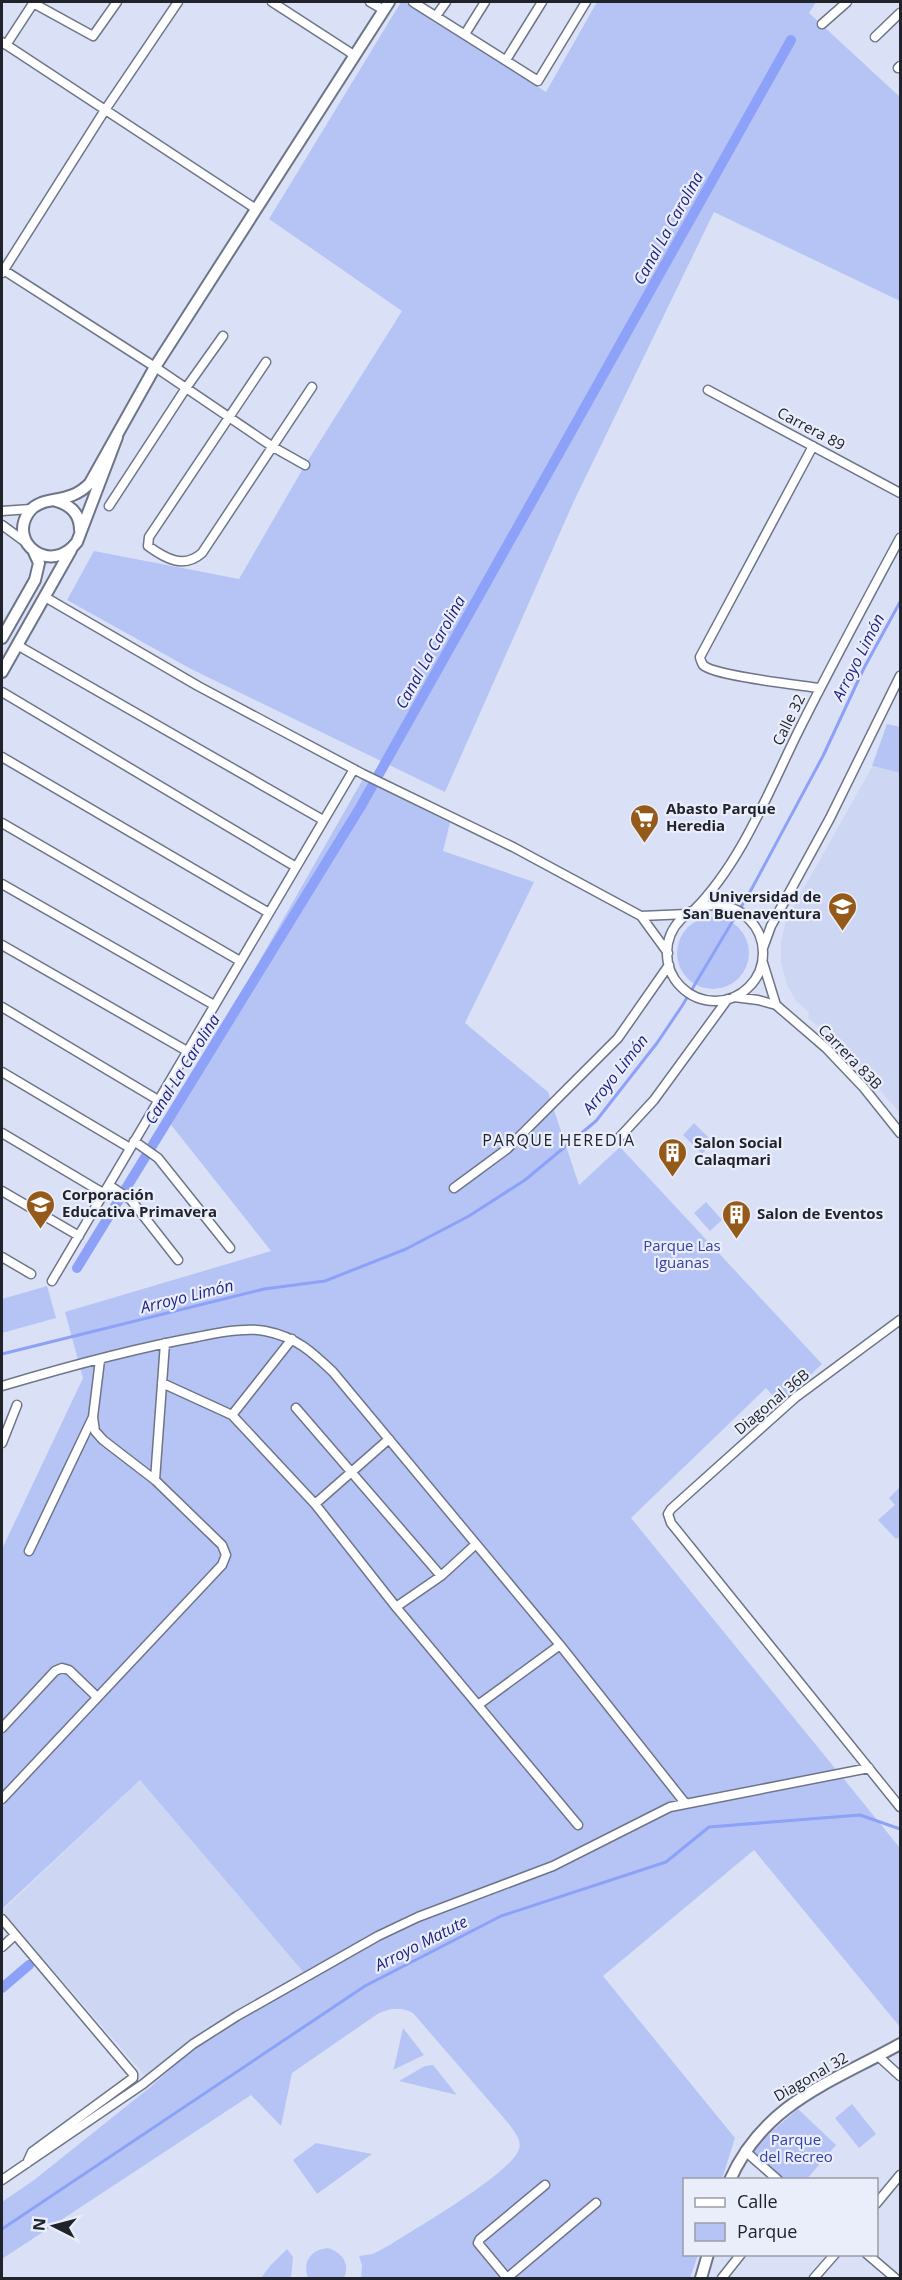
<svg xmlns="http://www.w3.org/2000/svg" width="902" height="2280" viewBox="0 0 902 2280" font-family="'Open Sans',sans-serif">
<style>
.built{fill:#cdd6f2}
.green{fill:#b6c4f5}
.lines{fill:none;stroke-linecap:round;stroke-linejoin:round}
.stream{stroke:#8ca1f7;stroke-width:3}
.canal{stroke:#8ca1f7;stroke-width:10}
.minor-casing{stroke:#6f7588;stroke-width:11}
.tertiary-casing{stroke:#6f7588;stroke-width:14}
.minor{stroke:#fff;stroke-width:8}
.tertiary{stroke:#fff;stroke-width:10}
.labels{text-anchor:middle;stroke-width:4.5;stroke-linejoin:round;paint-order:stroke}
.street-label{font-size:15px;fill:#21232b;stroke:#eaeefb}
.poi-label{font-size:15px;font-weight:bold;fill:#21232b;stroke:#eaeefb;text-anchor:start}
.park-label{font-size:15px;fill:#3542a4;stroke:#eaeefb}
.water-label{font-size:16px;font-style:italic;fill:#202484;stroke:#eaeefb}
.neighbourhood-label{font-size:16px;letter-spacing:1.5px;fill:#21232b;stroke:#eaeefb}
</style>
<rect width="100%" height="100%" fill="#dae1f6"/>
<!-- built -->
<path class="built" d="M872,767L900,773V1113L836,1040L808,1018L809,1012L796,1001L787,985L781,963V942L786,920Z
M140,1780L311,1981L213,2031L153,2085L2,1911Z"/>
<!-- green -->
<path class="green" d="M401,2H405L546,92L597,2H816L809,13L900,97V301L714,212L574,501L445,792L191,669L67,600L94,551L239,579L305,465L402,311L269,219Z
M887,724L900,727V773L872,766Z
M363,779L450,823L443,851L534,882L465,1023L548,1092L579,1185L620,1147L822,1364L780,1404L766,1388L631,1518L900,1848V2027L754,1850L603,1976L735,2138L722,2179L684,2180V2254L698,2255L690,2278H361L362,2265L359,2256L373,2254L388,2246C413,2230 512,2173 519,2149C522,2140 514,2131 509,2124L413,2013C400,2007 393,2008 379,2013L292,2073L281,2126L251,2095L2,2259V2202L34,2180L153,2085L213,2031L311,1981L140,1780L2,1909V1549L83,1378L65,1312L271,1251L168,1121Z
M677 953a36 36 0 1 1 72 0a36 36 0 1 1-72 0Z
M694,1123L713,1142L702,1154L683,1135Z
M706,1202L722,1220L710,1231L694,1213Z
M47,1286L56,1318L2,1333V1299Z
M900,1487V1537L896,1539L878,1520L895,1505L889,1498Z
M403,2028L424,2055L393,2070L394,2068Z
M433,2065L457,2095L399,2081L425,2066Z
M852,2104L876,2134L859,2148L835,2118Z
M798,2109L836,2145L807,2179H782L751,2153L772,2131Z
M316,2143L372,2154L317,2194L293,2160Z
M328,2248C343,2253 350,2264 344,2278H308C302,2262 311,2249 328,2248Z
M287,2249L293,2257L291,2278H261L270,2266Z"/>
<g class="lines">
<!-- stream -->
<path class="stream" d="M2,1354L264,1289L325,1281L406,1249L469,1216L525,1180L596,1121L657,1043L682,1006L750,892L823,756L864,668L900,602
M2,2229L365,1986L501,1916L666,1862L709,1827L860,1815L900,1829"/>
<!-- canal -->
<path class="canal" d="M77,1268L361,806L791,40
M2,1988L29,1965"/>
<defs>
<path id="minor" d="M272,2L354,55
M370,2L384,10
M413,2L538,81L586,2
M33,3L93,36L117,2
M436,16L446,2
M822,24L847,2
M465,34L485,2
M875,37L900,13
M2,42L256,209
M6,45L34,2
M506,60L542,2
M898,68L900,66
M2,269L155,367L273,447L305,465
M2,273L105,110L178,2
M266,362L149,537L148,546C166,559 184,569 202,553L312,387
M708,390L900,493
M813,446L700,657C700,659 702,663 703,665C714,676 800,685 819,688
M109,506L186,388L223,336
M2,511L31,509
M2,525L28,544
M45,597L198,686L363,774L513,847L641,916L668,953
M17,645L323,820
M2,692L296,867
M2,757L269,913
M2,823L240,961
M2,884L214,1005
M667 953a48 48 0 1 1 96 0a48 48 0 1 1-96 0Z
M694,910C742,862 770,788 800,728C832,664 866,601 900,538
M641,916L687,914
M2,945L187,1051
M763,948L771,926L830,818L900,676
M763,963L776,1005
M734,997L758,1000L776,1005L826,1048L864,1088L900,1133
M2,1007L158,1100
M2,1072L130,1148
M2,1133L103,1193
M618,1139L654,1100L727,1000
M134,1141L158,1158L230,1248
M109,1185L131,1200L178,1260
M454,1188L507,1149L618,1038L669,965
M2,1191L79,1236
M2,1257L31,1274
M52,1281L354,769
M900,1320L796,1397L671,1509L668,1514L671,1523L900,1807
M162,1383L232,1415L315,1504L396,1607L441,1576L476,1544
M2,1386C66,1367 131,1349 197,1337C215,1333 246,1327 265,1331C296,1337 311,1351 333,1372L560,1645L685,1803
M296,1408L441,1576
M232,1415L292,1339
M2,1443L17,1405
M155,1480L165,1343
M315,1504L389,1439
M29,1551L93,1417
M396,1607L578,1825
M478,1705L560,1645
M2,1728L55,1671L62,1668L69,1670L97,1697
M2,1799L222,1565L226,1555L222,1545L155,1480L103,1440L95,1431L93,1417L100,1360
M2,1919L133,2074V2078L32,2152L27,2163
M2,1947L15,1935
M878,2056L900,2076
M745,2151L778,2180
M2,2180L143,2084L193,2044L237,2016L378,1936L418,1917L553,1866L670,1807L869,1768
M876,2204L900,2175
M867,2254L895,2278
M507,2278L478,2243L480,2239L545,2185
M507,2278L596,2203
M722,2278L741,2254
M814,2278L835,2254"/>
<path id="tertiary" d="M117,437L77,542C51,576 7,543 29,512C42,494 69,506 90,483L155,367L389,2
M56,501C71,505 80,514 80,530
M2,638L35,580L39,563L34,552
M2,672L71,550
M730,2180C764,2103 832,2082 900,2044
M701,2278L708,2254"/>
</defs>
<!-- minor casing -->
<use href="#minor" class="minor-casing"/>
<!-- tertiary casing -->
<use href="#tertiary" class="tertiary-casing"/>
<!-- minor -->
<use href="#minor" class="minor"/>
<!-- tertiary -->
<use href="#tertiary" class="tertiary"/>
</g>
<!-- icons -->
<defs>
<symbol id="supermarket-pin" viewBox="-11 -11 22 30"><path d="M0 17L-7.5 6A9.5 9.5 0 1 1 7.5 6Z" fill="#955a1a" stroke="#eaeefb"/><path d="M-6-5.5h2.5l.6 2H6L4.5 2H-2.5L-4.4-4H-6ZM-1.5 3.2a1.3 1.3 0 1 0 .1 0ZM3 3.2a1.3 1.3 0 1 0 .1 0Z" fill="#fff"/></symbol>
<symbol id="university-pin" viewBox="-11 -11 22 30"><path d="M0 17L-7.5 6A9.5 9.5 0 1 1 7.5 6Z" fill="#955a1a" stroke="#eaeefb"/><path d="M0-5L7-2L0 1L-7-2ZM-4 1L0 2.5L4 1V4Q0 6-4 4Z" fill="#fff"/></symbol>
<symbol id="building-pin" viewBox="-11 -11 22 30"><path d="M0 17L-7.5 6A9.5 9.5 0 1 1 7.5 6Z" fill="#955a1a" stroke="#eaeefb"/><path d="M-4-6H4V6H1V3H-1V6H-4ZM-2.5-4.3h1.7v1.8h-1.7ZM.8-4.3h1.7v1.8H.8ZM-2.5-1h1.7V.8h-1.7ZM.8-1h1.7V.8H.8Z" fill="#fff"/></symbol>
<symbol id="school-pin" viewBox="-11 -11 22 30"><path d="M0 17L-7.5 6A9.5 9.5 0 1 1 7.5 6Z" fill="#955a1a" stroke="#eaeefb"/><path d="M0-5L7-2L0 1L-7-2ZM-4 1L0 2.5L4 1V4Q0 6-4 4Z" fill="#fff"/></symbol>
</defs>
<g fill-rule="evenodd">
<use href="#supermarket-pin" x="628" y="802" width="33" height="45"/>
<use href="#university-pin" x="826" y="890" width="33" height="45"/>
<use href="#building-pin" x="656" y="1136" width="33" height="45"/>
<use href="#school-pin" x="24" y="1188" width="33" height="45"/>
<use href="#building-pin" x="720" y="1198" width="33" height="45"/>
</g>
<g class="labels">
<!-- street labels -->
<g class="street-label">
<text transform="translate(811 429) rotate(28)" y="5">Carrera 89</text>
<text transform="translate(789 720) rotate(-64)" y="5">Calle 32</text>
<text transform="translate(850 1057) rotate(46)" y="5">Carrera 83B</text>
<text transform="translate(772 1402) rotate(-40)" y="5">Diagonal 36B</text>
<text transform="translate(811 2077) rotate(-30)" y="5">Diagonal 32</text>
</g>
<!-- poi labels -->
<g class="poi-label">
<text x="666" y="814">Abasto Parque<tspan x="666" dy="17">Heredia</tspan></text>
<text x="821" y="902" text-anchor="end">Universidad de<tspan x="821" dy="17">San Buenaventura</tspan></text>
<text x="694" y="1148">Salon Social<tspan x="694" dy="17">Calaqmari</tspan></text>
<text x="62" y="1200">Corporación<tspan x="62" dy="17">Educativa Primavera</tspan></text>
<text x="757" y="1219">Salon de Eventos</text>
</g>
<!-- park labels -->
<g class="park-label">
<text x="682" y="1251">Parque Las<tspan x="682" dy="17">Iguanas</tspan></text>
<text x="796" y="2145">Parque<tspan x="796" dy="17">del Recreo</tspan></text>
</g>
<!-- water labels -->
<g class="water-label">
<text transform="translate(668 228) rotate(-61)" y="6">Canal La Carolina</text>
<text transform="translate(430 652) rotate(-61)" y="6">Canal La Carolina</text>
<text transform="translate(858 657) rotate(-63)" y="6">Arroyo Limón</text>
<text transform="translate(182 1069) rotate(-58)" y="6">Canal La Carolina</text>
<text transform="translate(615 1074) rotate(-52)" y="6">Arroyo Limón</text>
<text transform="translate(187 1296) rotate(-14)" y="6">Arroyo Limón</text>
<text transform="translate(421 1943) rotate(-27)" y="6">Arroyo Matute</text>
</g>
<!-- neighbourhood labels -->
<g class="neighbourhood-label">
<text x="559" y="1146">PARQUE HEREDIA</text>
</g>
</g>
<!-- border -->
<rect width="902" height="2280" fill="none" stroke="#21232b" stroke-width="6"/>
<!-- legend -->
<rect x="683" y="2178" width="195" height="78" fill="#eaeefb" stroke="#9a9da8" stroke-width="1.5"/>
<rect x="695" y="2198" width="30" height="9" fill="#ffffff" stroke="#9a9da8" stroke-width="1.5"/>
<text x="737" y="2208" font-size="18" fill="#21232b">Calle</text>
<rect x="695" y="2223" width="30" height="18" fill="#b6c4f5" stroke="#9a9da8" stroke-width="1.5"/>
<text x="737" y="2238" font-size="18" fill="#21232b">Parque</text>
<!-- north arrow -->
<g transform="translate(54 2226) rotate(276)" stroke="#eaeefb" stroke-width="4.5" paint-order="stroke">
<path d="M0-4.5L10 22L0 15L-10 22Z" fill="#21232b"/>
<text y="-9" font-size="16" font-weight="bold" text-anchor="middle" fill="#21232b">N</text>
</g>
</svg>
